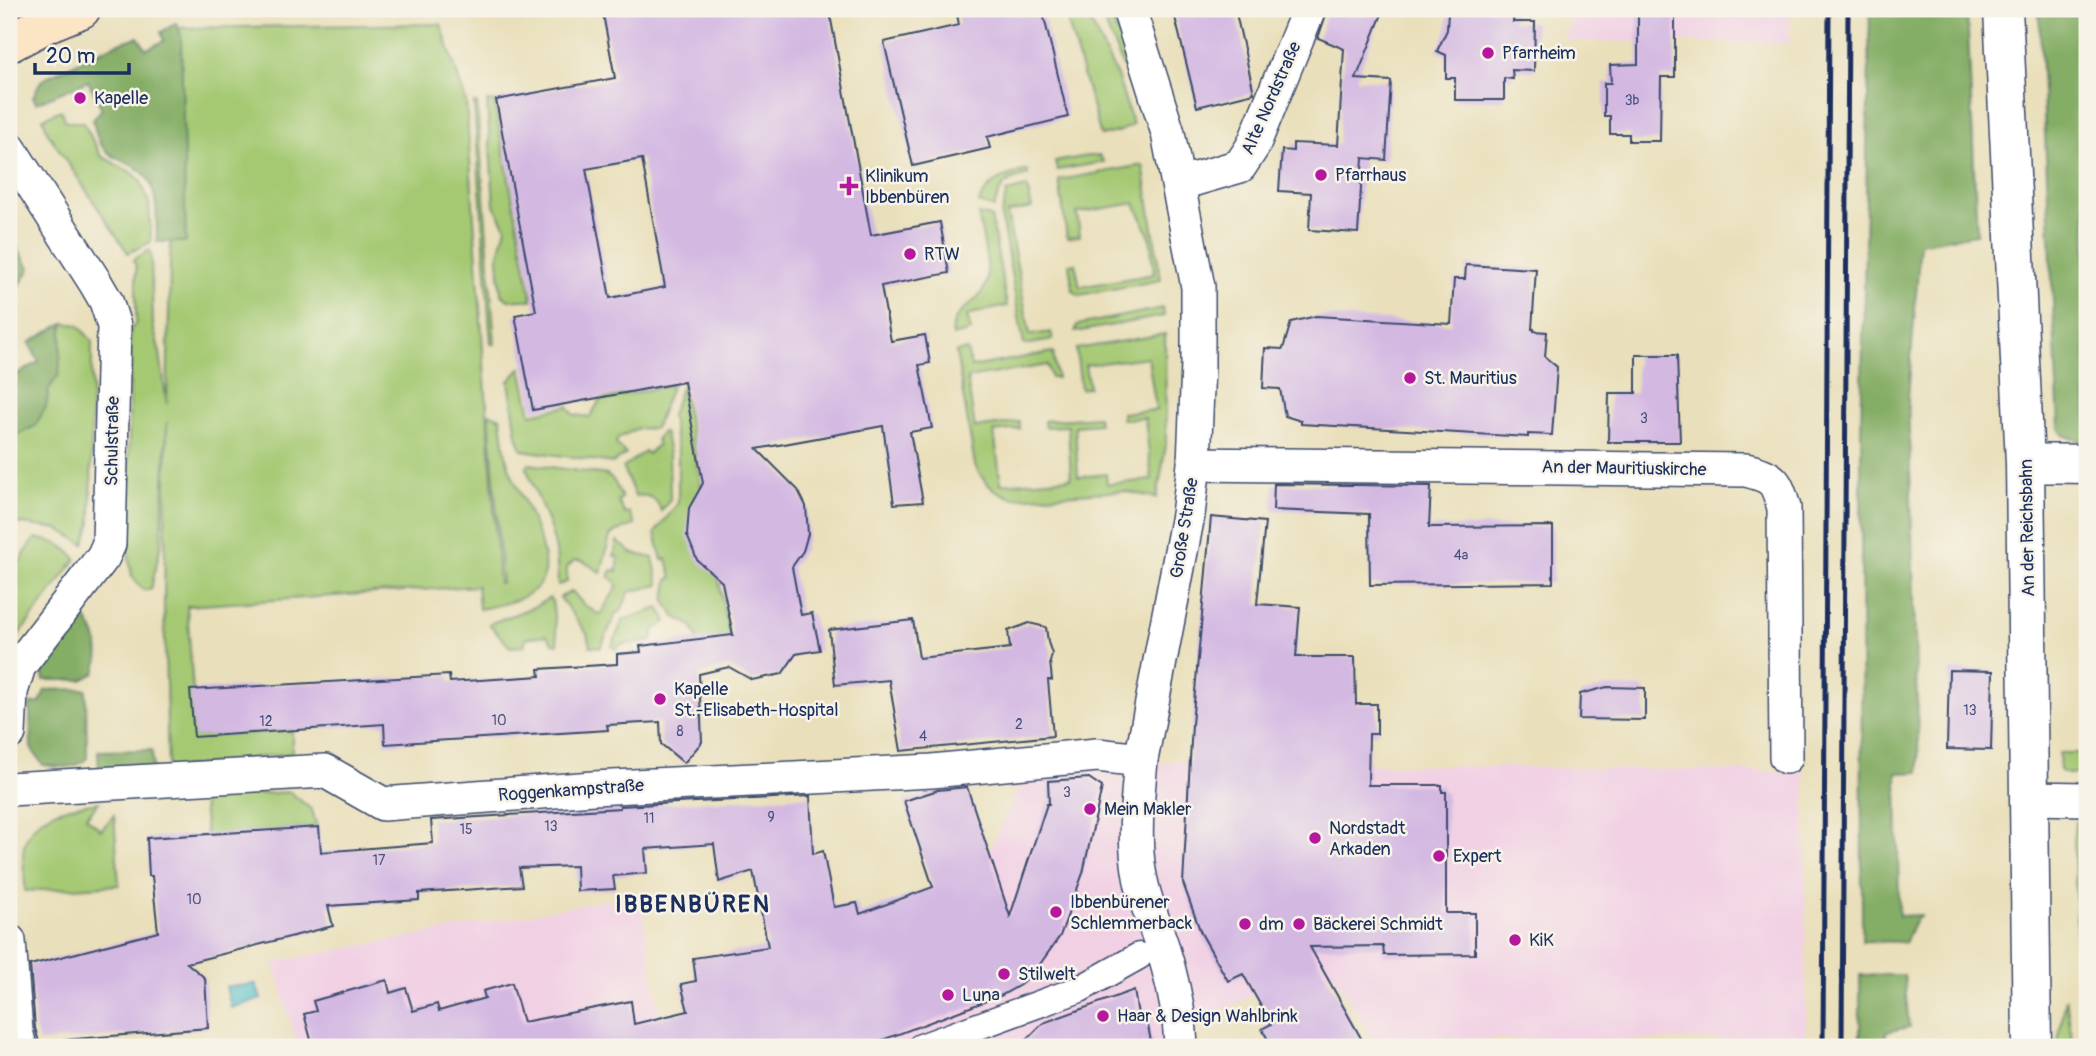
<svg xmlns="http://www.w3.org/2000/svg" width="2096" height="1056" viewBox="0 0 2096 1056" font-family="Pangolin,sans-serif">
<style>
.built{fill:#f1d0e4}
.green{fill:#a5c973;stroke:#607c68;stroke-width:2}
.forest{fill:#84ad65;stroke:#506e62;stroke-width:2}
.water{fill:#50bec6;stroke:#367692;stroke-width:2}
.building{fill:#d3b8e2;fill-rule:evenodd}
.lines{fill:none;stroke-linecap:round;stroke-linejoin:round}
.pedestrian-casing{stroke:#3a496c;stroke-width:29}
.minor-casing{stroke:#3a496c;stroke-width:36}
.tertiary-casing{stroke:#3a496c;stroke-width:41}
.secondary-casing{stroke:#3a496c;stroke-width:41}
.pedestrian{stroke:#fff;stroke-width:26}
.minor{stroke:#fff;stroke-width:33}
.tertiary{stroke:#fff;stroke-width:38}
.secondary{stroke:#fce5c4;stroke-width:38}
.rail{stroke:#1b2f5e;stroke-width:5}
.poi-dot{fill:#b5179e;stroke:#f7f3e8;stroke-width:2.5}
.labels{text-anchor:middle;stroke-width:5;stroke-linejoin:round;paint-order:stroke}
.number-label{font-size:14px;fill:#49517f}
.poi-label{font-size:18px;fill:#1b2f5e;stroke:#f7f3e8;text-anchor:start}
.street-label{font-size:18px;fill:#1b2f5e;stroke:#f7f3e8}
.district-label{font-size:24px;font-weight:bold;letter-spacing:2px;fill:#1b2f5e;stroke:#f7f3e8}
</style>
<rect width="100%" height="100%" fill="#f7f3e8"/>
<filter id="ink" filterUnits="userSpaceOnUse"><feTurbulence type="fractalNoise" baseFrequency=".0143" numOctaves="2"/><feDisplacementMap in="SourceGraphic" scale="14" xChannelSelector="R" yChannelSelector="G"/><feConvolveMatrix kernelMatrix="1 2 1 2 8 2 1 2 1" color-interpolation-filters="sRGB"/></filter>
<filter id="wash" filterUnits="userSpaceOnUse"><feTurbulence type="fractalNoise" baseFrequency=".00686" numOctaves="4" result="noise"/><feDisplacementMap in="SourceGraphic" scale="28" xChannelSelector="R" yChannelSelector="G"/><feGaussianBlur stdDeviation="1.57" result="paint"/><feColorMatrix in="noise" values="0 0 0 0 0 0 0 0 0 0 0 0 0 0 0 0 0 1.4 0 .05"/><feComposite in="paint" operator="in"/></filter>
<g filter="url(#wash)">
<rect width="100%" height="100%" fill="#e9dfba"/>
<!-- built -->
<path class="built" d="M1573,9H1790V43L1565,41Z
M1180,761L1805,772L1806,1040L1373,1039L1334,975L1292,972L1160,1047H297L274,962L639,894L663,1033L967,898L1024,776Z"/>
<!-- green -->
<path class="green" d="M1064,9H1084L1117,76L1133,125L1120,131L1101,136Z
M1099,9H1107L1129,58L1145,104L1143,114Z
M441,24L466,102L499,583H502L489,413L501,418C503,434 504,452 509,467C518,493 559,560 539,585C525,602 498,605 479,609L477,586L187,606L196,736L292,730V753L168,769L164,603L167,422L161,544L151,589L143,590L132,576L128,553L130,330L136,323V266L133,260L149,250L151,253L153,326L160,353L167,404L175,28Z
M494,101L532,300H508L501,294L498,258L506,227L494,205L487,102Z
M474,103H477L495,344H491Z
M61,110L66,122H83L101,156L134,174L140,180L149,203L151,242L128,253L48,133L43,118Z
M1087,156H1100L1104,162L1057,170L1055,162Z
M1143,165L1161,280L1080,295L1073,291L1069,264L1075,263L1080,287L1154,274L1150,237L1135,203L1077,213L1080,236L1067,238L1059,180Z
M1027,170L1028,175C1004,181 1000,185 994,208L979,203C987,181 1007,175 1027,170Z
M1027,187L1032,208L1007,213L1030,335L1051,332L1053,340L1024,345L1001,216L1007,192Z
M978,214L991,217L1007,306L967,315L971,331L953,336C948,310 979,306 986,284C991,267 981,232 978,214Z
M1163,308L1164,316L1075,332L1077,325Z
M64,323L78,325L92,341L91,523L84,544L58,529L9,522V379L39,362L29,343Z
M1165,334L1166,445L1157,498L1124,491L1013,498C994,492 984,484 975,465L956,352L967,350L971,367L1053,352L1057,378H1051L1048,365L967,378L975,428L1019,422L1020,429L994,432L1001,484L1071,478L1068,426L1045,427L1044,421L1098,417L1099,424L1075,426L1078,477L1106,474L1107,484L1152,480L1145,418L1122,419V413L1156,410L1148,357L1085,365L1089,387L1081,389L1076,349Z
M521,368L531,414L568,406L574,415L590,417L600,400L672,385L655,428L636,429L617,439L616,444L626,454L613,463L522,450L517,435L509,381Z
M682,386L731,645H698L697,636L691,625L675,617L665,601L668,580L672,578L667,559L662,560L655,533L678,503V453L671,415Z
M662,432L665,434L669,454L670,500L661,511C658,498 647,494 635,496L623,468L645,451L648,454L658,444L656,440Z
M529,464L607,475L614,481L622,498L618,501L625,514L629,512L635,525L615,532L610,536L601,573L583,561L575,560L567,567V582L558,585L556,550L550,528L526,467Z
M35,538C54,542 63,543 76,559L9,648V570L20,561Z
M617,541L632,553L653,558L659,585L629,592L621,611L616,613L601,647L590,646L587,634L560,597L572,591L583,604L598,614L601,613L617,587L616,582L609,577L612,570L617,571L619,557L614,556Z
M549,598L552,601L558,644L553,643L547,635L526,638L524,646L510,647L489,624L536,606Z
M659,608L667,621L654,630L652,641L619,645L618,648L615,649L612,646L623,620Z
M2059,753H2087V768C2077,775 2072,776 2060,771Z
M290,792L312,810L317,827L206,835L202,797Z
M99,802L86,817L101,830L114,815L119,885L25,891C26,876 21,861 24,847C32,811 69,806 99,802Z
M2077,821H2087V1047H2083L2078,994L2074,836L2075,823Z
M2066,998L2073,1047H2057Z"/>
<!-- forest -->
<path class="forest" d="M1870,9H1967L1977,234L1920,243L1908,398L1919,772L1897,773L1899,916L1921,915L1916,920L1905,942L1862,941L1861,433Z
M2039,9H2085L2087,444L2063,435L2059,428Z
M177,23L181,36L186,242H157C156,221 159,196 147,177C136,162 113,162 102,146C96,139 95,129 93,120L102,109L88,81L36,103L33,97L41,81L49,76L116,44L138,37L146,49L164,41L161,32Z
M9,233L30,269L9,301Z
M64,323L62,331L59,374L49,389L46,407L35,426L9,440V379L39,362L29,343Z
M83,614C97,634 103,649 95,673L82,680H44L42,671L46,662Z
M86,689L87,758C78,770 56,767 43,765L31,748L30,704L40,703L45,690Z
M152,750L153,769L99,771L98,751Z
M1860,975H1904L1909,1027L1886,1032V1047H1860Z"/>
<!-- water -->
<path class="water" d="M256,984L261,999L231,1008L226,987Z"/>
<g id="blocks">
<!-- building -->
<path class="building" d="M602,9H829L871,235L940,222L949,273L881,286L891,341L925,335L930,363L919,365L932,428L910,432L923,502L894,504L883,426L757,449L798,490L806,506L808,534L803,551L792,567L801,615L812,613L820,650L796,654L782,674L752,680L729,667L699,674L702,742L684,763L661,744L660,722L607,725L608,730L385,744L384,724L194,737L190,690L449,675L450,682L540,676L539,669L617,664V654L641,652L640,646L733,635L722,582L697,560L687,535L689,508L703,483L684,382L533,410L515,315L536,311L496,100L615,78ZM642,159L665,287L610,298L586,169Z
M956,9H1042L1068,117L987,137L990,148L913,166L884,42L959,25Z
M1173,9H1235L1254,93L1197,107Z
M1328,9H1384L1356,79L1391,81L1386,160L1363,158L1358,233L1309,230L1311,193L1279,191L1282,150L1293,151V143L1338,145L1344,49L1318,38Z
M1456,9H1505V12L1514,13L1513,22H1535L1534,71L1512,70L1513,79L1504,78V100H1455V78H1446V55L1437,51L1447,30L1448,12H1456Z
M1638,9H1675V77H1661L1660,141H1629V134H1610V116H1604V83H1611L1610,65L1638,64Z
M1466,265L1536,269L1532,329H1534V331L1547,332L1545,357L1557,367L1552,435L1528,434V437L1301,424V421L1285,416L1280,389L1263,388L1265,348L1283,349L1291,322L1316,316L1451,324L1454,279H1465Z
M1636,355H1677L1680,442H1608L1609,393H1636Z
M1274,484L1431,486L1429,527L1553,526V583L1370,585L1369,514L1273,510Z
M1211,517L1265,522L1257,604L1300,607L1296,657H1355L1356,704H1377V734H1369L1368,785H1442V792H1446V913H1475V954L1384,955L1383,946L1310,947L1366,1047H1272L1262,1029L1271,1024L1243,974L1228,981L1201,933L1183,883L1192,724Z
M913,620L919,658L1010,648L1008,631L1029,623L1046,627L1048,642L1052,654L1050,662L1052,680H1048L1053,736L901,751L889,680L835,685L829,630Z
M1949,670L1993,671L1991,750L1947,749Z
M1607,687L1645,688V720L1579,719L1580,694Z
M1089,778L1102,787L1083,873L1060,936L1035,971L1020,985L1002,995L864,1047H313L304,1014L316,1011L313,1001L387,980L390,993L406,988L413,1011L437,1004L439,1011L485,998L483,991L512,983L523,1022L631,1001L634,1024L688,1011L681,984L696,981L693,958L768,947L753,871L719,882L714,844L645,849L647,873L613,876L615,889L577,891L576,866L519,868L522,886L419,893V900L328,906L333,926L187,963L205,978L208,1028L39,1042L35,1028L30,965L158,932L152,876H149L147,838L319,827L321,852L433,843L431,820L620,808V806L810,796L813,854L823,851L834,907L857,903L860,914L933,887L904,801L938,790L967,787L1010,916L1047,804H1049L1048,781Z
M1134,990L1138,1015L1146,1014L1151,1042L1141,1044V1047H1019L1043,1023Z"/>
</g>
</g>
<g filter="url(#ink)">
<use href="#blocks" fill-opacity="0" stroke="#3a496c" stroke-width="2"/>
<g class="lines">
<defs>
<path id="pedestrian" d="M921,1047L1080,989L1139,956"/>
<path id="minor" d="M1129,9L1168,133L1198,287V364L1194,464L1188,515L1141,760C1138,793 1134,830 1138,863C1141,892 1153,919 1162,946C1172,978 1180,1014 1181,1047
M9,148L95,282L106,301L114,326L109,544L103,557L19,666L11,692L9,733
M1178,184L1240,166L1253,146L1309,9
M1194,464L1746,470C1774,477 1776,480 1784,508L1786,757
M9,789L325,771L383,804L593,788L932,771L1097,755L1141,760
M2030,798L2087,799
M9,941L16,1031L20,1047"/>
<path id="tertiary" d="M2003,9L2025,463L2032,1047
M2025,463L2087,464"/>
<path id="secondary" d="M9,43L47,23L81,9"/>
</defs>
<!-- pedestrian casing -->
<use href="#pedestrian" class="pedestrian-casing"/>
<!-- minor casing -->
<use href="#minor" class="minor-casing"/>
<!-- tertiary casing -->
<use href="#tertiary" class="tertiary-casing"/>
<!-- secondary casing -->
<use href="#secondary" class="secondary-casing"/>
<!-- pedestrian -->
<use href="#pedestrian" class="pedestrian"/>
<!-- minor -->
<use href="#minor" class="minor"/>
<!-- tertiary -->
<use href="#tertiary" class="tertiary"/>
<!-- secondary -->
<use href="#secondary" class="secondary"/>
<!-- rail -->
<path class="rail" d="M1823,1047L1829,9
M1842,1047L1848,9"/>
</g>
</g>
<!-- markers -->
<g class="poi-dot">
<circle cx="1488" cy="53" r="7"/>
<circle cx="80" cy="98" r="7"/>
<circle cx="1321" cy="175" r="7"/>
<path d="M845.5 175.5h7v7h7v7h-7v7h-7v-7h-7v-7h7z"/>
<circle cx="910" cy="254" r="7"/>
<circle cx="1410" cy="378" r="7"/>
<circle cx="660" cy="699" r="7"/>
<circle cx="1090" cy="809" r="7"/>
<circle cx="1315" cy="838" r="7"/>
<circle cx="1439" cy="856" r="7"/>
<circle cx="1056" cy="912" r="7"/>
<circle cx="1245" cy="924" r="7"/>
<circle cx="1299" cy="924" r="7"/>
<circle cx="1515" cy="940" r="7"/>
<circle cx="1004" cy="974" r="7"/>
<circle cx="948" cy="995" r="7"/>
<circle cx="1103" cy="1016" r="7"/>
</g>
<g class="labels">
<!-- number labels -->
<g class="number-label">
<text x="1632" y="105">3b</text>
<text x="1644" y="423">3</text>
<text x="1461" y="560">4a</text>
<text x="1970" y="715">13</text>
<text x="499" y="725">10</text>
<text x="266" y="726">12</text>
<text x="1019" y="729">2</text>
<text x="680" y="736">8</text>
<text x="923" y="741">4</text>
<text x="1067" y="797">3</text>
<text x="771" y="822">9</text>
<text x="649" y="823">11</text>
<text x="551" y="831">13</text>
<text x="466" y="834">15</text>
<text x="379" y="865">17</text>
<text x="194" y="904">10</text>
</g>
<!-- poi labels -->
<g class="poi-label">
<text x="1502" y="59">Pfarrheim</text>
<text x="94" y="104">Kapelle</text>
<text x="1335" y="181">Pfarrhaus</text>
<text x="865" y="182">Klinikum<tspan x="865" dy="21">Ibbenbüren</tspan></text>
<text x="924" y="260">RTW</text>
<text x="1424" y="384">St. Mauritius</text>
<text x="674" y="695">Kapelle<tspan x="674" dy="21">St.-Elisabeth-Hospital</tspan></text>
<text x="1104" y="815">Mein Makler</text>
<text x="1329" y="834">Nordstadt<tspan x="1329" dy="21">Arkaden</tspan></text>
<text x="1453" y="862">Expert</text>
<text x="1070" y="908">Ibbenbürener<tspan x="1070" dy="21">Schlemmerback</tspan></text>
<text x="1259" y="930">dm</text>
<text x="1313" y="930">Bäckerei Schmidt</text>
<text x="1529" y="946">KiK</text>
<text x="1018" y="980">Stilwelt</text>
<text x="962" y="1001">Luna</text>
<text x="1117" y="1022">Haar &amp; Design Wahlbrink</text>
</g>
<!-- street labels -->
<g class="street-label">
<text transform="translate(1271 98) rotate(-66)" y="6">Alte Nordstraße</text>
<text transform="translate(112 441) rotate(-89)" y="6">Schulstraße</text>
<text transform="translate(1624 468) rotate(1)" y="6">An der Mauritiuskirche</text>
<text transform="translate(1184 528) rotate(-81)" y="6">Große Straße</text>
<text transform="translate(2027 528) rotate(-91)" y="6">An der Reichsbahn</text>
<text transform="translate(571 790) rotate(-4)" y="6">Roggenkampstraße</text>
</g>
<!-- district labels -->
<g class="district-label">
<text x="693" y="912">IBBENBÜREN</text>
</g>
</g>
<!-- margin -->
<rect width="2096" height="1056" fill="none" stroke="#f7f3e8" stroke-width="35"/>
<!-- scale -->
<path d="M35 63v10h94v-10" fill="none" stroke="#1b2f5e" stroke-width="3.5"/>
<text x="46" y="63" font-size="21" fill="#1b2f5e" stroke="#f7f3e8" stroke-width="5" paint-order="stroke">20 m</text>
</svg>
